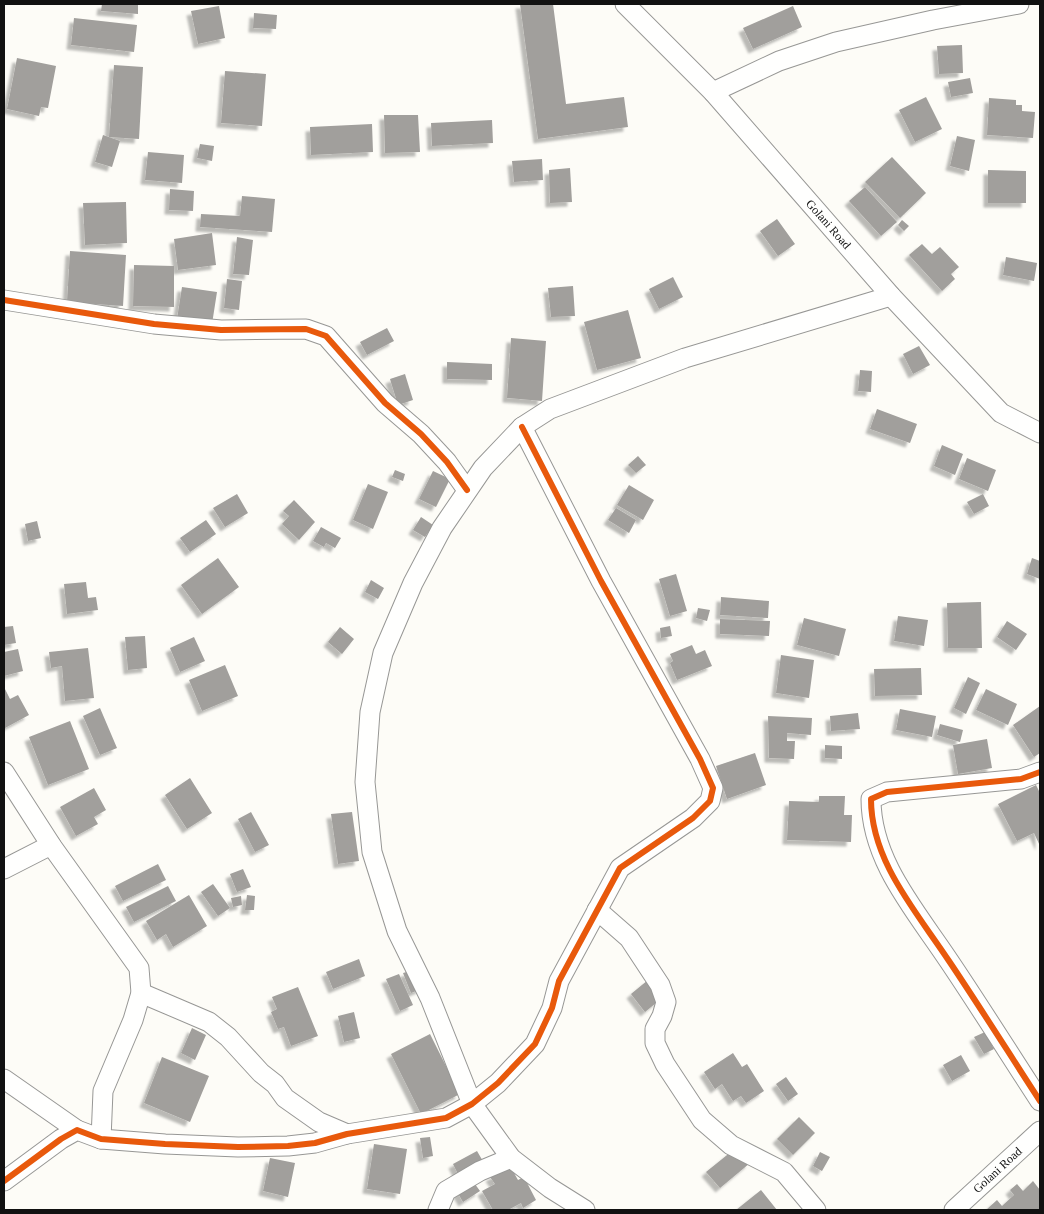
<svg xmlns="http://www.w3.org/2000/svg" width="1044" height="1214" viewBox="0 0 1044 1214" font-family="Georgia,serif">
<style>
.building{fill:#a19f9c;filter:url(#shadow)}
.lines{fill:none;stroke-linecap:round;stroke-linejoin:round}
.street-casing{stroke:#979795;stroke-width:21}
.street{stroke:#fffffe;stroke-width:19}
.cycleway-casing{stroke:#fff;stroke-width:9}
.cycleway{stroke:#e8590c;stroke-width:6}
.labels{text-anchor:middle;stroke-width:5;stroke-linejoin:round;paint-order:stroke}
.street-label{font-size:12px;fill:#111;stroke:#fff}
</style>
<defs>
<filter id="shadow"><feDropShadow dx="-4.5" dy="4.5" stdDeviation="1" flood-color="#0004"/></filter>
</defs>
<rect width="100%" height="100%" fill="#fdfcf7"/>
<!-- building -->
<path class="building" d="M102,4H138V14L101,11Z
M520,4H553L566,104L624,97L628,127L538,139Z
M219,6L225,38L198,44L191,11Z
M793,6L802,27L753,49L743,28Z
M254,13L277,15L276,29L253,28Z
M74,18L137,25L134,52L71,45Z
M962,45L963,73L939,74L937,46Z
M17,58L56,66L48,108L41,107L39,116L7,109Z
M114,65L143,67L139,139L109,137Z
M225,71L266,74L262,126L221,123Z
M970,78L973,93L951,97L948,82Z
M926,97L942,129L915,142L899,110Z
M989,98L1016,100V105H1022V111L1035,112L1033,138L987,135Z
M384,115H418L420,152L385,153Z
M492,120L493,143L432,146L431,123Z
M372,124L373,152L311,155L310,127Z
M103,135L120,141L112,167L95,162Z
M957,136L975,140L969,171L950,166Z
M200,144L214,146L212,161L197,158Z
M148,152L184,155L182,183L145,180Z
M892,157L926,193L900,218L865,182Z
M542,159L543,180L514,182L512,161Z
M570,168L572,202L550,203L549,170Z
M988,170L1026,171V203H988Z
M865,187L897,222L881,236L849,201Z
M170,189L194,191L193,211L169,210Z
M242,196L275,199L272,232L200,227L201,214L240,216Z
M126,202L127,243L85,245L83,203Z
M777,219L795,244L778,256L760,231Z
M902,220L909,226L904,231L898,225Z
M212,233L216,265L178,270L174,239Z
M237,237L253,240L249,275L233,274Z
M922,244L932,254L940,247L959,267L951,274L955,279L942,291L909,255Z
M70,251L126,255L123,306L67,302Z
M1006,257L1037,263L1034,281L1003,275Z
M134,265L174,266V307L133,306Z
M673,277L683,297L659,309L649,289Z
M227,279L242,281L239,310L224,308Z
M573,286L575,316L551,317L548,288Z
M182,287L217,292L212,324L177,319Z
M628,310L641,358L597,370L584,322Z
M387,328L394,341L367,355L360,342Z
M511,338L546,341L542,401L507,398Z
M919,346L930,365L913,374L903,354Z
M447,362L492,364V380L447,379Z
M860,370L872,371L871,392L858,391Z
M405,374L413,400L398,405L390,379Z
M877,409L917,424L910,443L870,429Z
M942,445L963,454L955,475L934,466Z
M638,456L646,465L636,473L628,465Z
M967,458L996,470L988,491L959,479Z
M395,470L405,474L403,481L392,477Z
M433,471L450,479L436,507L419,499Z
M368,484L388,492L373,529L353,520Z
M629,485L654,500L643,520L617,505Z
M237,494L248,513L225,527L213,508Z
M983,494L989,506L974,514L967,502Z
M294,500L315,522L299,540L282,524L289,516L283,511Z
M616,508L636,520L629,533L608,520Z
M421,517L433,525L425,537L413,530Z
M206,520L216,534L190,552L180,538Z
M37,521L41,538L28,541L25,524Z
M321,527L341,538L335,548L326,543L324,547L313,541Z
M218,558L239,587L202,614L181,585Z
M1032,558L1040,561V579L1027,574Z
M676,574L687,611L670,616L659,579Z
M371,580L384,588L378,599L365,592Z
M86,582L88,598L96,597L98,610L67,614L64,584Z
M721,597L769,601L768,618L720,615Z
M981,602L982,648H948L947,603Z
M698,608L710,610L707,621L696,618Z
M898,616L928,620L924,646L894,641Z
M804,618L846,629L839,656L797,645Z
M720,619L770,621L769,636L720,634Z
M1007,621L1027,634L1016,650L997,637Z
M13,626L16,643L4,645V627Z
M670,626L672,636L661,638L660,628Z
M340,627L354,639L342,654L328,642Z
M145,636L147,668L128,670L125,637Z
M194,637L205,661L180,672L170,648Z
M692,645L696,654L705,650L712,666L677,680L670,663L673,661L670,654Z
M88,648L94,698L65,701L62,666L51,668L49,652Z
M18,649L23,671L4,676V652Z
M781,655L814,660L809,698L776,693Z
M225,665L238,696L202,711L189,680Z
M921,668L922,695L875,696L874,669Z
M968,677L980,683L966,714L954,708Z
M4,687L10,699L18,695L29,715L5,728Z
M986,689L1017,704L1008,725L976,710Z
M1040,706V753L1034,757L1013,725Z
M100,708L117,748L100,755L83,716Z
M900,709L936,716L932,737L896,730Z
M858,713L860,729L831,731L830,716Z
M768,716L812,718L811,735L787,733V741H795L794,759L769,758Z
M70,721L89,769L48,785L29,737Z
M940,724L963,730L960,742L937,735Z
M987,739L992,768L958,774L953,745Z
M825,745L842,746V759L825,758Z
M755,753L766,785L727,799L716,766Z
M190,778L212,813L187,829L165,795Z
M1036,785L1040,793V846L1034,833L1017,841L998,804Z
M94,788L106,810L94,817L98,824L76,836L60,807Z
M819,796H845L844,815H852L851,842L787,840L789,801L819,802Z
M251,812L269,845L255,852L238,819Z
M352,812L359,861L338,864L331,814Z
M158,864L166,880L123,901L115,886Z
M243,869L251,887L237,892L230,874Z
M213,884L230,908L218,916L201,892Z
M168,886L176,901L134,922L126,907Z
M189,895L207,926L173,947L166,934L157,940L146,921Z
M247,895L255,896L254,910H245Z
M241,896L242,905L233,907L231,898Z
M359,959L365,976L333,989L326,972Z
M414,970L421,989L411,993L403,973Z
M399,974L413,1005L400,1011L386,979Z
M648,980L662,998L645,1012L631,994Z
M298,987L318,1036L291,1046L284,1027L278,1029L271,1012L277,1009L272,997Z
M354,1012L360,1038L344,1042L338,1016Z
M192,1028L206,1035L195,1060L181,1053Z
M985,1032L994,1049L984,1054L974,1037Z
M430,1034L460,1094L421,1114L391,1054Z
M733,1053L742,1067L747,1064L764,1091L746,1103L741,1096L733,1101L722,1084L715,1089L704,1072Z
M961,1055L970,1071L952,1081L943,1065Z
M162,1057L209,1076L190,1122L144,1103Z
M786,1077L798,1094L788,1101L776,1084Z
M799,1117L815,1133L793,1155L777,1139Z
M430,1137L433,1156L423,1158L420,1138Z
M374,1144L407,1149L400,1194L367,1189Z
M737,1147L750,1163L720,1188L706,1172Z
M477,1151L484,1163L459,1176L453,1164Z
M820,1152L830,1157L822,1171L813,1166Z
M270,1158L295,1163L288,1197L263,1191Z
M510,1166L518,1180L524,1177L536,1200L523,1208L521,1203L508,1210H493L482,1191L495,1184L490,1177Z
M472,1180L480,1191L463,1202L456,1190Z
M1033,1181L1040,1190V1210H986L997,1200L1002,1206L1014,1195L1010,1190L1017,1184L1023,1191Z
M761,1190L777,1210H736Z"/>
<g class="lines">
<defs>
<g id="street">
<path id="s1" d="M625,4L713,92L891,296L1001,413L1040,433"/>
<path d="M713,92L779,61L836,42L933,20L1019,4"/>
<path d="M4,300L154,324L221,330L306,329L326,336L385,403L421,434L447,462L467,490"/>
<path d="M4,772L51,845L139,968L141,993L133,1020L103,1091L101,1139"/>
<path d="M1040,772L1021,779L887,792L871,799C871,861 916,911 949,961C980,1007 1010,1055 1040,1101"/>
<path d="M4,869L51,845"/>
<path d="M597,910L629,938L660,985L666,1002L662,1016L655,1029V1043L665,1064L702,1120L731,1145L784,1172L816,1210"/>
<path d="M141,993L209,1022L228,1037L261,1073L275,1084L285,1098L319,1122L347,1134"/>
<path d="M4,1079L77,1130"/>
<path d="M4,1181L61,1139L77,1130L101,1139L165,1144L238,1147L288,1146L315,1143L347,1134L446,1118L472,1104L498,1083L535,1044L552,1008L559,981L620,868L693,818L710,801L713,788L700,759L601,581L522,427"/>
<path d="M438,1210L446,1191L480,1171L511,1158"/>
<path d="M585,1210L550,1188L511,1158L472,1104L430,998L397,931L372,852L365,782L370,712L383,653L413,583L442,528L483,468L522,427L550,409L685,358L891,296"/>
<path id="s2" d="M954,1210L1040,1131"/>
</g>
</defs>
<!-- street casing -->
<use href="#street" class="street-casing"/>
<!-- street -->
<use href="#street" class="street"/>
<defs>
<path id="cycleway" d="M4,300L154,324L221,330L306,329L326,336L385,403L421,434L447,462L467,490
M1040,772L1021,779L887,792L871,799C871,861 916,911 949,961C980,1007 1010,1055 1040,1101
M4,1181L61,1139L77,1130L101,1139L165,1144L238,1147L288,1146L315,1143L347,1134L446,1118L472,1104L498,1083L535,1044L552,1008L559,981L620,868L693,818L710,801L713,788L700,759L601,581L522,427"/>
</defs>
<!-- cycleway casing -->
<use href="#cycleway" class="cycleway-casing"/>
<!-- cycleway -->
<use href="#cycleway" class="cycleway"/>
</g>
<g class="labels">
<!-- street labels -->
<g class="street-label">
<text dy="4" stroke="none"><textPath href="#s1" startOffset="300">Golani Road</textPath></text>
<text dy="4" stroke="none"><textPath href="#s2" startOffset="59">Golani Road</textPath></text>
</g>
</g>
<!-- border -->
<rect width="1044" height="1214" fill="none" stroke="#111111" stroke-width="10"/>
</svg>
